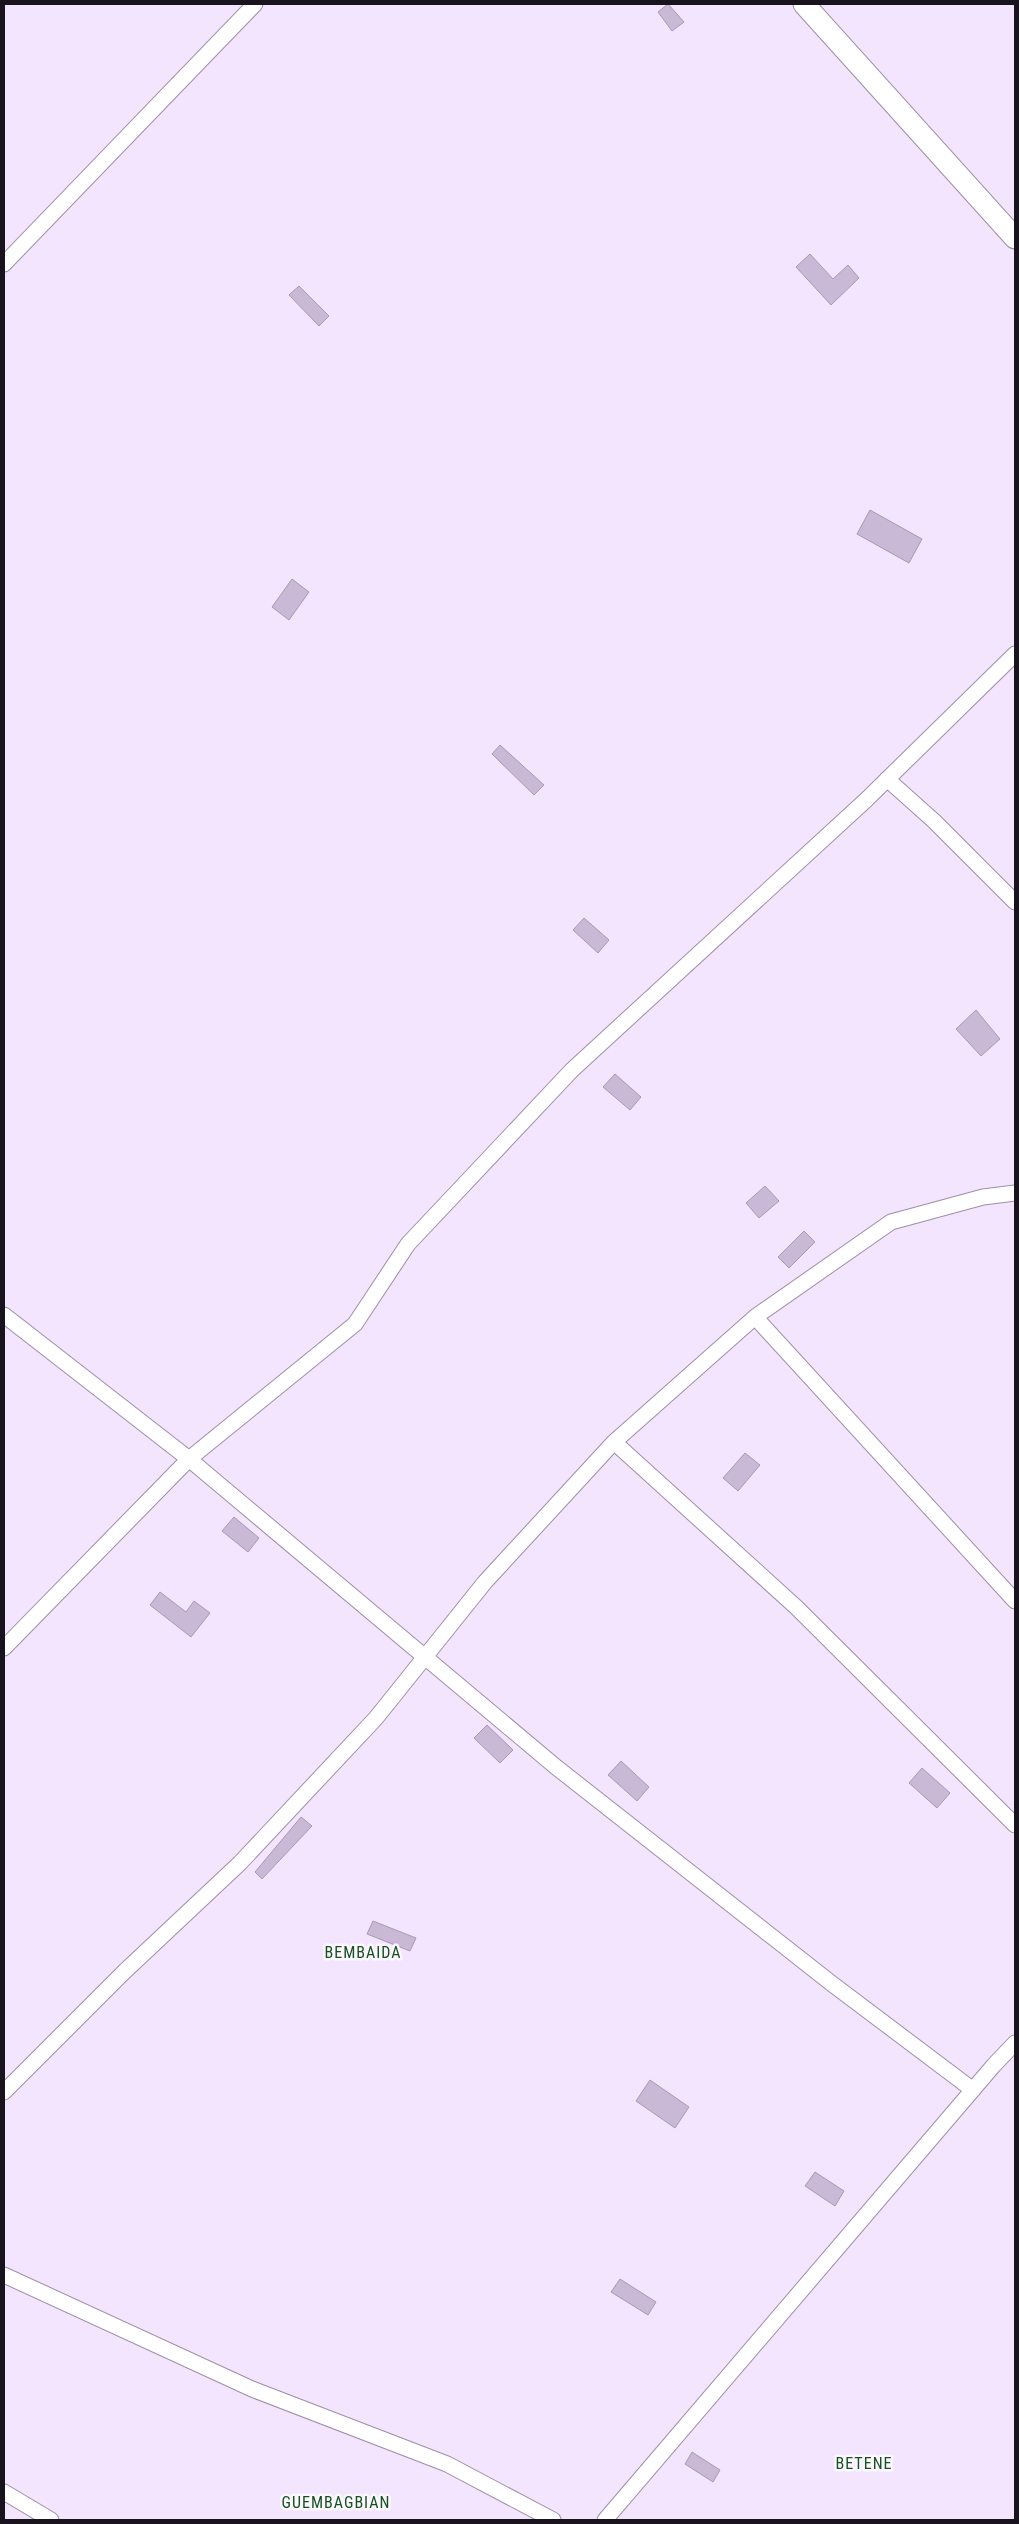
<svg xmlns="http://www.w3.org/2000/svg" width="1019" height="2524" viewBox="0 0 1019 2524" font-family="'Roboto Condensed',sans-serif">
<style>
.building{fill:#cab9d6;stroke:#a999b4}
.lines{fill:none;stroke-linecap:round;stroke-linejoin:round}
.street-casing{stroke:#9f8ea9;stroke-width:17}
.secondary-casing{stroke:#9f8ea9;stroke-width:23}
.street{stroke:#fff;stroke-width:15}
.secondary{stroke:#fff;stroke-width:21}
.labels{text-anchor:middle;stroke-width:5;stroke-linejoin:round;paint-order:stroke}
.quarter-label{font-size:16px;letter-spacing:1px;fill:#145020;stroke:#fbf7fd}
</style>
<rect width="100%" height="100%" fill="#f3e5fd"/>
<!-- building -->
<path class="building" d="M668,4L684,22L672,31L658,12Z
M810,254L833,279L848,265L859,278L831,305L796,267Z
M299,286L329,316L319,326L289,295Z
M870,510L922,539L909,563L857,534Z
M292,579L309,592L289,620L272,607Z
M500,745L544,785L534,795L492,754Z
M584,918L609,940L598,953L573,930Z
M976,1010L1000,1039L981,1056L956,1029Z
M615,1074L641,1097L630,1110L603,1087Z
M765,1186L779,1201L759,1218L746,1203Z
M804,1231L815,1242L789,1268L778,1257Z
M745,1453L760,1465L738,1491L723,1478Z
M234,1517L259,1538L248,1552L222,1531Z
M160,1592L186,1612L194,1601L210,1613L191,1637L150,1605Z
M487,1725L513,1750L500,1763L474,1738Z
M621,1761L649,1787L637,1801L608,1775Z
M922,1768L950,1793L937,1808L909,1783Z
M301,1817L312,1826L262,1879L255,1872Z
M373,1921L416,1938L410,1951L367,1934Z
M650,2080L689,2107L675,2128L636,2101Z
M815,2172L844,2191L835,2206L805,2186Z
M620,2279L656,2302L648,2315L611,2292Z
M692,2452L720,2470L713,2482L685,2464Z"/>
<g class="lines">
<defs>
<path id="street" d="M4,264L255,4
M887,779L934,821L1015,902
M4,1315L189,1459L556,1767L831,1983L973,2090
M755,1317L1015,1601
M614,1442L796,1607L1015,1825
M4,1648L189,1459L355,1324L408,1244L572,1070L866,800L1015,654
M4,2092L124,1972L240,1863L376,1718L485,1582L614,1442L755,1317L891,1222L983,1197L1015,1193
M4,2275L252,2389L447,2464L553,2520
M4,2492L51,2520
M605,2520L994,2065L1015,2043"/>
<path id="secondary" d="M804,4L1015,238"/>
</defs>
<!-- street casing -->
<use href="#street" class="street-casing"/>
<!-- secondary casing -->
<use href="#secondary" class="secondary-casing"/>
<!-- street -->
<use href="#street" class="street"/>
<!-- secondary -->
<use href="#secondary" class="secondary"/>
</g>
<g class="labels">
<!-- quarter labels -->
<g class="quarter-label">
<text x="363" y="1958">BEMBAIDA</text>
<text x="864" y="2469">BETENE</text>
<text x="336" y="2508">GUEMBAGBIAN</text>
</g>
</g>
<!-- border -->
<rect width="1019" height="2524" fill="none" stroke="#19131d" stroke-width="10"/>
</svg>
